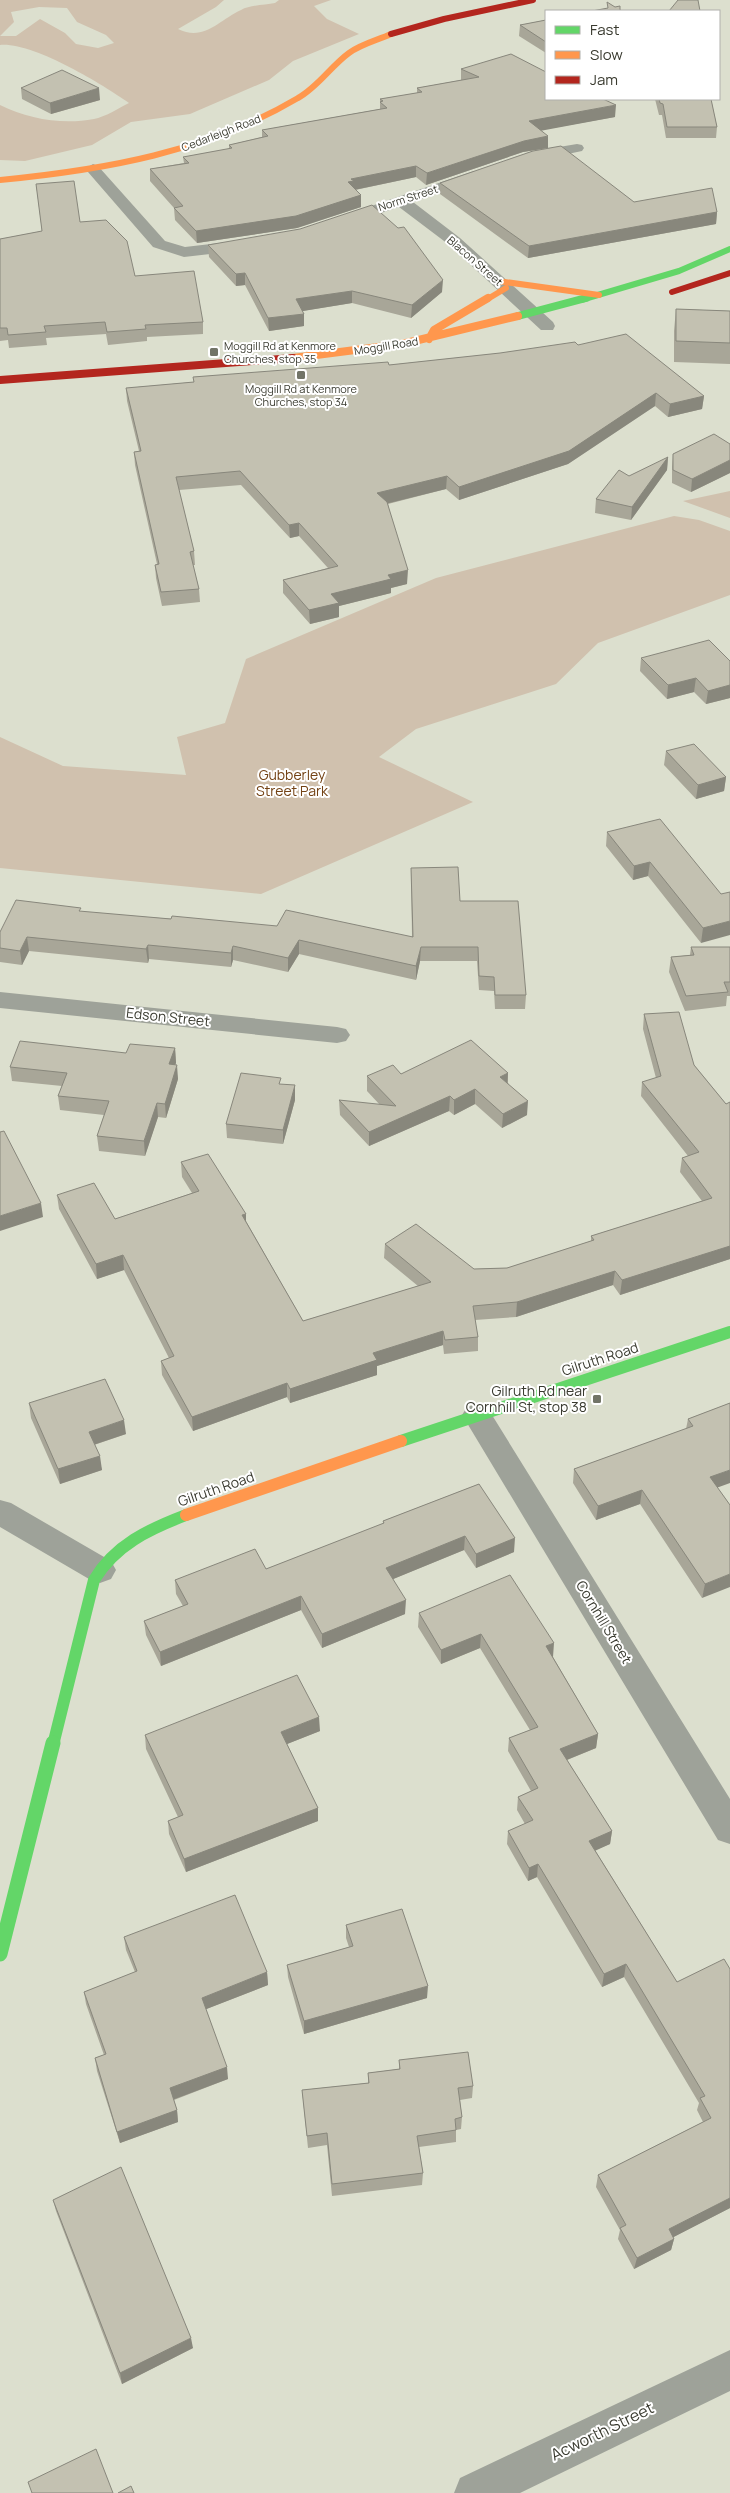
<svg xmlns="http://www.w3.org/2000/svg" width="730" height="2493" viewBox="0 0 730 2493" font-family="Manrope,sans-serif">
<style>
.green{fill:#d0c1ae;fill-rule:evenodd}
.lines{fill:none;stroke-linecap:round;stroke-linejoin:round}
.street{fill:#9ea299;fill-rule:evenodd}
.fast-far3{stroke:#63d668;stroke-width:6}
.fast-far2{stroke:#63d668;stroke-width:8}
.fast-far1{stroke:#63d668;stroke-width:12}
.fast{stroke:#63d668;stroke-width:15}
.slow-far2{stroke:#ff974d;stroke-width:6}
.slow-far1{stroke:#ff974d;stroke-width:8}
.slow{stroke:#ff974d;stroke-width:12}
.jam-far1{stroke:#b3261e;stroke-width:6}
.jam{stroke:#b3261e;stroke-width:8}
.wall{fill:#a8a698}
.shaded-wall{fill:#88877c}
.building{fill:#c3c1b1;stroke:#88877c}
.poi-dot{fill:#727467;stroke:#fff;stroke-width:2}
.labels{text-anchor:middle;stroke-width:4;stroke-linejoin:round;paint-order:stroke}
.far-street-label{font-size:11px;fill:#393a2f;stroke:#fff}
.far-poi-label{font-size:11px;fill:#393a2f;stroke:#fff;text-anchor:start}
.park-label{font-size:14px;fill:#734214;stroke:#fff}
.street-label{font-size:14px;fill:#393a2f;stroke:#fff}
.poi-label{font-size:14px;fill:#393a2f;stroke:#fff;text-anchor:end}
.near-street-label{font-size:16px;fill:#393a2f;stroke:#fff}
</style>
<rect width="100%" height="100%" fill="#dcdfce"/>
<!-- green -->
<path class="green" d="M0,0H224L216,7L178,29C204,42 219,20 241,10C250,5 265,5 275,3L279,0H331L314,6L327,19L359,34L293,61L269,80L190,114L131,122L92,145L25,161L0,160V105C29,119 62,125 94,119C105,117 119,108 129,103C102,84 33,42 0,45ZM39,7L67,8L77,22L106,35L114,43L98,48L76,44L65,33L40,19L16,36H0L14,22L11,12Z
M730,491V518L683,501Z
M674,516L699,520L730,531V595L598,643L556,684L416,729L379,757L473,802L261,894L0,868V737L63,766L186,775L177,737L225,723L246,659L436,578Z"/>
<g class="lines">
<!-- street -->
<path class="street" d="M577,144L582,145L584,148L582,151L529,162L521,157L529,152Z
M93,164L98,166L165,241L185,247L245,240L253,245L245,250L184,257L153,247L88,172L85,169Z
M474,171L482,176L479,179L413,202L460,238L553,322L555,326L553,330H541L448,244L399,207L342,226L334,221L336,218Z
M0,992L337,1027L346,1029L350,1035L346,1041L337,1043L0,1008Z
M477,1404L487,1407L730,1799V1844L718,1840L467,1423L462,1415L467,1407Z
M0,1500L11,1503L111,1561L116,1570L111,1579L100,1583L89,1579L0,1527Z
M730,2350V2391L520,2493H454L460,2478Z"/>
<!-- fast-far3 -->
<path class="fast-far3" d="M581,300L679,271L730,249"/>
<!-- fast-far2 -->
<path class="fast-far2" d="M518,316L586,298"/>
<!-- fast-far1 -->
<path class="fast-far1" d="M401,1441L730,1332
M53,1745L94,1580C115,1545 149,1529 186,1515"/>
<!-- fast -->
<path class="fast" d="M0,1954L53,1743"/>
<!-- slow-far2 -->
<path class="slow-far2" d="M0,180C104,170 207,152 298,98C318,87 331,66 349,53C361,44 378,40 391,34
M498,281L599,295
M486,300L506,288"/>
<!-- slow-far1 -->
<path class="slow-far1" d="M429,339L434,330L488,298
M293,358L402,344L518,316"/>
<!-- slow -->
<path class="slow" d="M186,1515L401,1441"/>
<!-- jam-far1 -->
<path class="jam-far1" d="M391,34L444,19L533,0
M672,292L730,273"/>
<!-- jam -->
<path class="jam" d="M0,380L293,358"/>
</g>
<!-- wall -->
<path class="wall" d="M546,20V53L519,36L520,25Z
M461,69L615,117L541,130L548,148L523,152L426,185L416,177L355,190L361,207L297,228L197,243L175,220L174,208L150,181V169L184,163L183,157L229,149V145L262,137V130L380,109V99L417,93V88L461,80Z
M21,88L100,100L51,114L22,99Z
M655,99H711L717,127L716,138H666L662,115H659Z
M440,183L634,202L717,212L716,224L528,258L440,194Z
M36,184L80,222L135,276L203,322V334L147,337V341L108,345L106,334L46,338L47,345L9,348L8,340L0,341V239L42,231Z
M208,245L442,292L411,318L352,303L302,311L304,314V326L269,331L245,285L236,286L209,257Z
M676,309L730,311V364L674,362V331Z
M578,345L704,396L702,409L668,417L655,406L568,464L459,500L446,489L388,504L407,584L391,588V593L339,606V617L310,624L283,593V580L328,568L299,536L290,538L241,485L179,490L194,551L195,565H193L199,589L200,602L162,606L156,578L155,565L157,564L135,465L134,452L139,451L127,401L126,388L194,382L193,377L389,365Z
M730,444V473L691,492L672,483V467L673,454Z
M668,457L667,470L631,520L595,513L596,499Z
M641,658L730,661V698L706,704L694,692L667,699L640,671Z
M666,751L726,777L724,791L696,799L664,765Z
M607,832L721,894L701,943L648,876L633,880L606,846Z
M411,868L460,901L526,995L525,1009H495L494,991L479,990L477,961H420L416,980L299,954L288,972L233,960L231,967L149,959L148,963L29,951L22,965L0,962V932L81,912L412,937Z
M691,947H730V996H727L726,1006L685,1011L669,972L671,957L690,955Z
M644,1014L694,1065L726,1104L730,1102V1259L620,1295L613,1285L516,1317L475,1320L478,1337V1351L444,1354L443,1345L377,1366V1375L290,1403L287,1397L193,1431L162,1375L161,1361L169,1358L124,1270L97,1279L59,1209L57,1195L115,1219L192,1193L182,1177L181,1162L246,1221L303,1321L418,1286L384,1258L385,1244L474,1269L507,1268L591,1241V1236L702,1201L680,1172L682,1158L688,1156L641,1096L642,1082L656,1078L643,1029Z
M175,1048L176,1063L175,1064L178,1079L166,1118L158,1117L145,1156L99,1151L97,1136L104,1115L60,1110L58,1096L62,1086L12,1081L10,1067L126,1053Z
M508,1073V1083L527,1115L502,1128L475,1104L454,1115L449,1111L369,1146L340,1115L339,1100L380,1105L367,1091V1076L401,1074Z
M295,1085V1100L283,1144L227,1138L226,1124Z
M29,1403L126,1434L94,1445L102,1470L60,1484L31,1418Z
M730,1403L717,1487L730,1505L702,1598L640,1504L596,1520L573,1483L574,1469L686,1429L688,1419Z
M479,1484L514,1552L476,1568L464,1550L393,1579L405,1614L322,1648L301,1610L161,1666L146,1635L144,1621L183,1606L176,1594L175,1580L266,1569L383,1524V1521Z
M419,1613L553,1657L598,1734L596,1748L567,1760L612,1831L610,1844L595,1850L677,1982L730,1969V2208L673,2237L674,2239L671,2250L634,2269L618,2239L620,2230L596,2187L598,2175L703,2122L697,2110L699,2103L624,1977L602,1987L537,1877L528,1881L507,1844L508,1831L525,1824L517,1810L518,1797L531,1791L508,1751L509,1738L530,1730L480,1648L441,1664L418,1627Z
M320,1731L287,1744L318,1808V1821L186,1872L169,1834L168,1821L178,1817L146,1749L145,1735Z
M346,1925L427,1998L304,2034L288,1977L287,1965L349,1947L346,1938Z
M124,1937L267,1972L268,1985L206,2009L228,2079L174,2100L177,2110L178,2122L120,2143L97,2071L95,2058L104,2055L86,2004L84,1992L135,1972L126,1950Z
M399,2060L473,2086L472,2098L460,2100L462,2117L461,2129L456,2130V2142L419,2147L423,2173L422,2185L332,2196L327,2145L308,2148L302,2090L368,2083V2073L399,2069Z
M53,2200L193,2348L122,2384L56,2211Z"/>
<!-- shaded-wall -->
<path class="shaded-wall" d="M99,88L100,100L51,114L50,103Z
M616,105L615,117L529,133V121Z
M548,136V148L523,152L426,185L427,173L524,141Z
M416,166V177L354,190L348,182L351,179Z
M361,195V207L297,228L197,243L196,231Z
M717,212L716,224L528,258L529,246Z
M245,273V285L236,286V274Z
M443,280L442,292L411,318L412,305Z
M352,291V303L297,312L296,299Z
M304,314V326L269,331L268,318Z
M656,393L655,406L568,464L459,500V487Z
M704,396L702,409L668,417L670,404Z
M668,457L667,470L631,520L632,507Z
M730,460V473L691,492L692,479Z
M447,476L446,489L377,506V493Z
M299,523V536L290,538L289,525Z
M408,570L407,584L391,588V593L339,606V617L310,624L309,610L331,594L388,575Z
M696,678L694,692L667,699L668,685Z
M730,685V698L706,704L708,691Z
M726,777L724,791L696,799L698,785Z
M650,862L648,876L633,880L634,866Z
M730,921V935L701,943L703,928Z
M27,937L29,951L22,965L20,951Z
M299,940V954L288,972V958Z
M148,945L149,959L148,963L146,949Z
M233,946V960L231,967V953Z
M421,947L420,961L416,980V966Z
M175,1048L176,1063L170,1078L169,1064Z
M177,1065L178,1079L166,1118L165,1104Z
M508,1073L507,1087L500,1077Z
M295,1085V1100L283,1144V1130Z
M475,1089V1104L454,1115V1100Z
M450,1096L449,1111L369,1146V1132Z
M528,1101L527,1115L502,1128L503,1114Z
M157,1103L158,1117L145,1156L144,1141Z
M41,1203L43,1217L0,1231V1216Z
M246,1214V1228L242,1215Z
M730,1246V1259L620,1295L622,1280Z
M123,1255L124,1270L97,1279L96,1264Z
M615,1271L613,1285L516,1317L517,1302Z
M443,1331V1345L377,1366V1375L290,1403V1389L373,1353Z
M287,1383V1397L193,1431L192,1417Z
M124,1420L126,1434L90,1446L89,1432Z
M100,1456L102,1470L60,1484L58,1469Z
M730,1470V1483L708,1491L710,1477Z
M642,1490L640,1504L596,1520L598,1506Z
M465,1536L464,1550L386,1582V1568Z
M515,1538L514,1552L476,1568V1554Z
M730,1574V1587L702,1598L705,1584Z
M301,1596V1610L161,1666L160,1652Z
M406,1600L405,1614L322,1648V1634Z
M481,1634L480,1648L441,1664V1650Z
M554,1643L553,1657L545,1660L546,1646Z
M319,1717L320,1731L282,1746L281,1732Z
M598,1734L596,1748L559,1763L560,1749Z
M318,1808V1821L186,1872L184,1859Z
M612,1831L610,1844L588,1854L589,1841Z
M538,1864L537,1877L528,1881L529,1868Z
M626,1964L624,1977L602,1987L604,1974Z
M267,1972L268,1985L204,2010L202,1998Z
M428,1986L427,1998L304,2034V2021Z
M227,2067L228,2079L172,2100L170,2088Z
M177,2110L178,2122L120,2143L117,2132Z
M730,2198V2208L666,2241L669,2229Z
M674,2239L671,2250L634,2269L637,2258Z
M191,2338L193,2348L122,2384L120,2373Z"/>
<!-- building -->
<path class="building" d="M678,0H698L700,11H669Z
M607,2L615,7L620,6V10L623,11H592L608,8Z
M546,20V42L520,25Z
M511,54L546,72V99H603L616,105L529,121L548,136L524,141L427,173L416,166L351,179L354,181L348,182L361,195L296,216L196,231L174,208L183,206L150,169L189,163L183,157L232,148L229,145L268,136L262,130L387,108L380,102L383,101L380,99L422,92L417,88L479,77L461,69Z
M62,70L99,88L50,103L21,88Z
M659,99H711L717,127H667L663,104L660,103Z
M561,146L634,202L712,188L717,212L529,246L440,183L533,151Z
M74,181L80,222L106,220L127,241L135,276L194,271L203,322L145,325L146,329L107,332L105,322L44,326L46,332L8,335L7,328H0V239L42,231L36,184Z
M372,205L398,228L404,227L443,280L412,305L352,291L296,299L304,314L268,318L245,273L236,274L208,245L300,229Z
M676,309L730,311V343L676,341Z
M626,334L704,396L670,404L656,393L569,451L459,487L447,476L377,493L387,502L408,570L388,575L391,579L331,594L339,603L309,610L283,580L338,566L299,523L289,525L240,471L176,477L194,551L190,552L199,589L161,592L155,565L159,564L134,452L141,451L126,388L194,382L193,377L388,362L389,365L500,353L575,342L578,345Z
M714,434L730,444V460L692,479L673,470V454Z
M668,457L632,507L596,499L619,470L629,476Z
M709,640L730,661V685L708,691L696,678L668,685L641,658Z
M694,744L726,777L698,785L666,751Z
M660,819L721,894L730,892V921L703,928L650,862L634,866L607,832Z
M458,867L460,901H518L526,995H495L494,977L479,976L478,947H421L416,966L299,940L288,958L233,946L231,953L148,945L146,949L27,937L20,951L0,948V932L16,900L81,908L79,911L171,919L172,916L277,926L286,910L413,937L411,868Z
M691,947H730V982H724L728,992L686,996L671,957L694,955Z
M679,1012L694,1065L726,1104L730,1102V1246L622,1280L615,1271L517,1302L473,1306L478,1337L445,1340L443,1331L373,1353L377,1360L290,1389L287,1383L192,1417L161,1361L174,1356L123,1255L96,1264L57,1195L94,1183L115,1219L199,1191L181,1162L208,1154L246,1214L242,1215L303,1321L431,1282L385,1244L416,1224L474,1269L507,1268L594,1240L591,1236L712,1198L682,1158L699,1152L642,1082L661,1076L644,1014Z
M471,1040L508,1073L500,1077L528,1101L503,1114L475,1089L454,1100L450,1096L369,1132L339,1100L396,1106L367,1076L393,1065L401,1074Z
M20,1041L126,1053L130,1044L175,1048L169,1064L177,1065L165,1104L157,1103L144,1141L97,1136L109,1101L58,1096L67,1073L10,1067Z
M241,1073L281,1078L279,1084L295,1085L283,1130L226,1124Z
M4,1131L41,1203L0,1216V1132Z
M105,1379L124,1420L89,1432L100,1456L58,1469L29,1403Z
M730,1403V1470L710,1477L730,1505V1574L705,1584L642,1490L598,1506L574,1469L693,1426L688,1419Z
M479,1484L515,1538L476,1554L465,1536L386,1568L406,1600L322,1634L301,1596L160,1652L144,1621L188,1604L175,1580L255,1549L266,1569L384,1523L383,1521Z
M510,1575L554,1643L546,1646L598,1734L560,1749L612,1831L589,1841L677,1982L724,1959L730,1969V2198L669,2229L674,2239L637,2258L620,2228L626,2225L598,2175L711,2118L700,2098L705,2096L626,1964L604,1974L538,1864L529,1868L508,1831L533,1820L518,1797L538,1788L509,1738L538,1727L481,1634L441,1650L419,1613Z
M297,1675L319,1717L281,1732L318,1808L184,1859L168,1821L183,1815L145,1735Z
M235,1895L267,1972L202,1998L227,2067L170,2088L177,2110L117,2132L95,2058L106,2054L84,1992L137,1971L124,1937Z
M402,1909L428,1986L304,2021L287,1965L353,1946L346,1925Z
M468,2052L473,2086L458,2088L462,2117L455,2119L456,2130L417,2136L423,2173L332,2184L327,2133L307,2136L302,2090L369,2083L368,2073L400,2069L399,2060Z
M121,2167L191,2338L120,2373L53,2200Z
M96,2449L113,2493H32L28,2482Z
M131,2486L134,2493H118Z"/>
<!-- markers -->
<g class="poi-dot">
<rect x="209" y="347" width="10" height="10" rx="2.5"/>
<rect x="296" y="370" width="10" height="10" rx="2.5"/>
<rect x="592" y="1394" width="10" height="10" rx="2.5"/>
</g>
<g class="labels">
<!-- far-street labels -->
<g class="far-street-label">
<text transform="translate(221 133) rotate(-21)" y="4">Cedarleigh Road</text>
<text transform="translate(408 198) rotate(-18)" y="4">Norm Street</text>
<text transform="translate(475 261) rotate(41)" y="4">Blacon Street</text>
<text transform="translate(386 346) rotate(-9)" y="4">Moggill Road</text>
</g>
<!-- far-poi labels -->
<g class="far-poi-label">
<text x="224" y="350">Moggill Rd at Kenmore<tspan x="224" dy="13">Churches, stop 35</tspan></text>
<text x="301" y="393" text-anchor="middle">Moggill Rd at Kenmore<tspan x="301" dy="13">Churches, stop 34</tspan></text>
</g>
<!-- park labels -->
<g class="park-label">
<text x="292" y="780">Gubberley<tspan x="292" dy="16">Street Park</tspan></text>
</g>
<!-- street labels -->
<g class="street-label">
<text transform="translate(168 1017) rotate(6)" y="5">Edson Street</text>
<text transform="translate(600 1359) rotate(-18)" y="5">Gilruth Road</text>
<text transform="translate(216 1489) rotate(-19)" y="5">Gilruth Road</text>
<text transform="translate(604 1622) rotate(59)" y="5">Cornhill Street</text>
</g>
<!-- poi labels -->
<g class="poi-label">
<text x="587" y="1396">Gilruth Rd near<tspan x="587" dy="16">Cornhill St, stop 38</tspan></text>
</g>
<!-- near-street labels -->
<g class="near-street-label">
<text transform="translate(602 2431) rotate(-26)" y="6">Acworth Street</text>
</g>
</g>
<!-- legend -->
<rect x="545" y="10" width="175" height="90" fill="#ffffff" stroke="#b0b0ac"/>
<rect x="555" y="26" width="25" height="8" fill="#63d668" stroke="#b0b0ac"/>
<text x="590" y="35" font-size="15" fill="#393a2f">Fast</text>
<rect x="555" y="51" width="25" height="8" fill="#ff974d" stroke="#b0b0ac"/>
<text x="590" y="60" font-size="15" fill="#393a2f">Slow</text>
<rect x="555" y="76" width="25" height="8" fill="#b3261e" stroke="#b0b0ac"/>
<text x="590" y="85" font-size="15" fill="#393a2f">Jam</text>
</svg>
